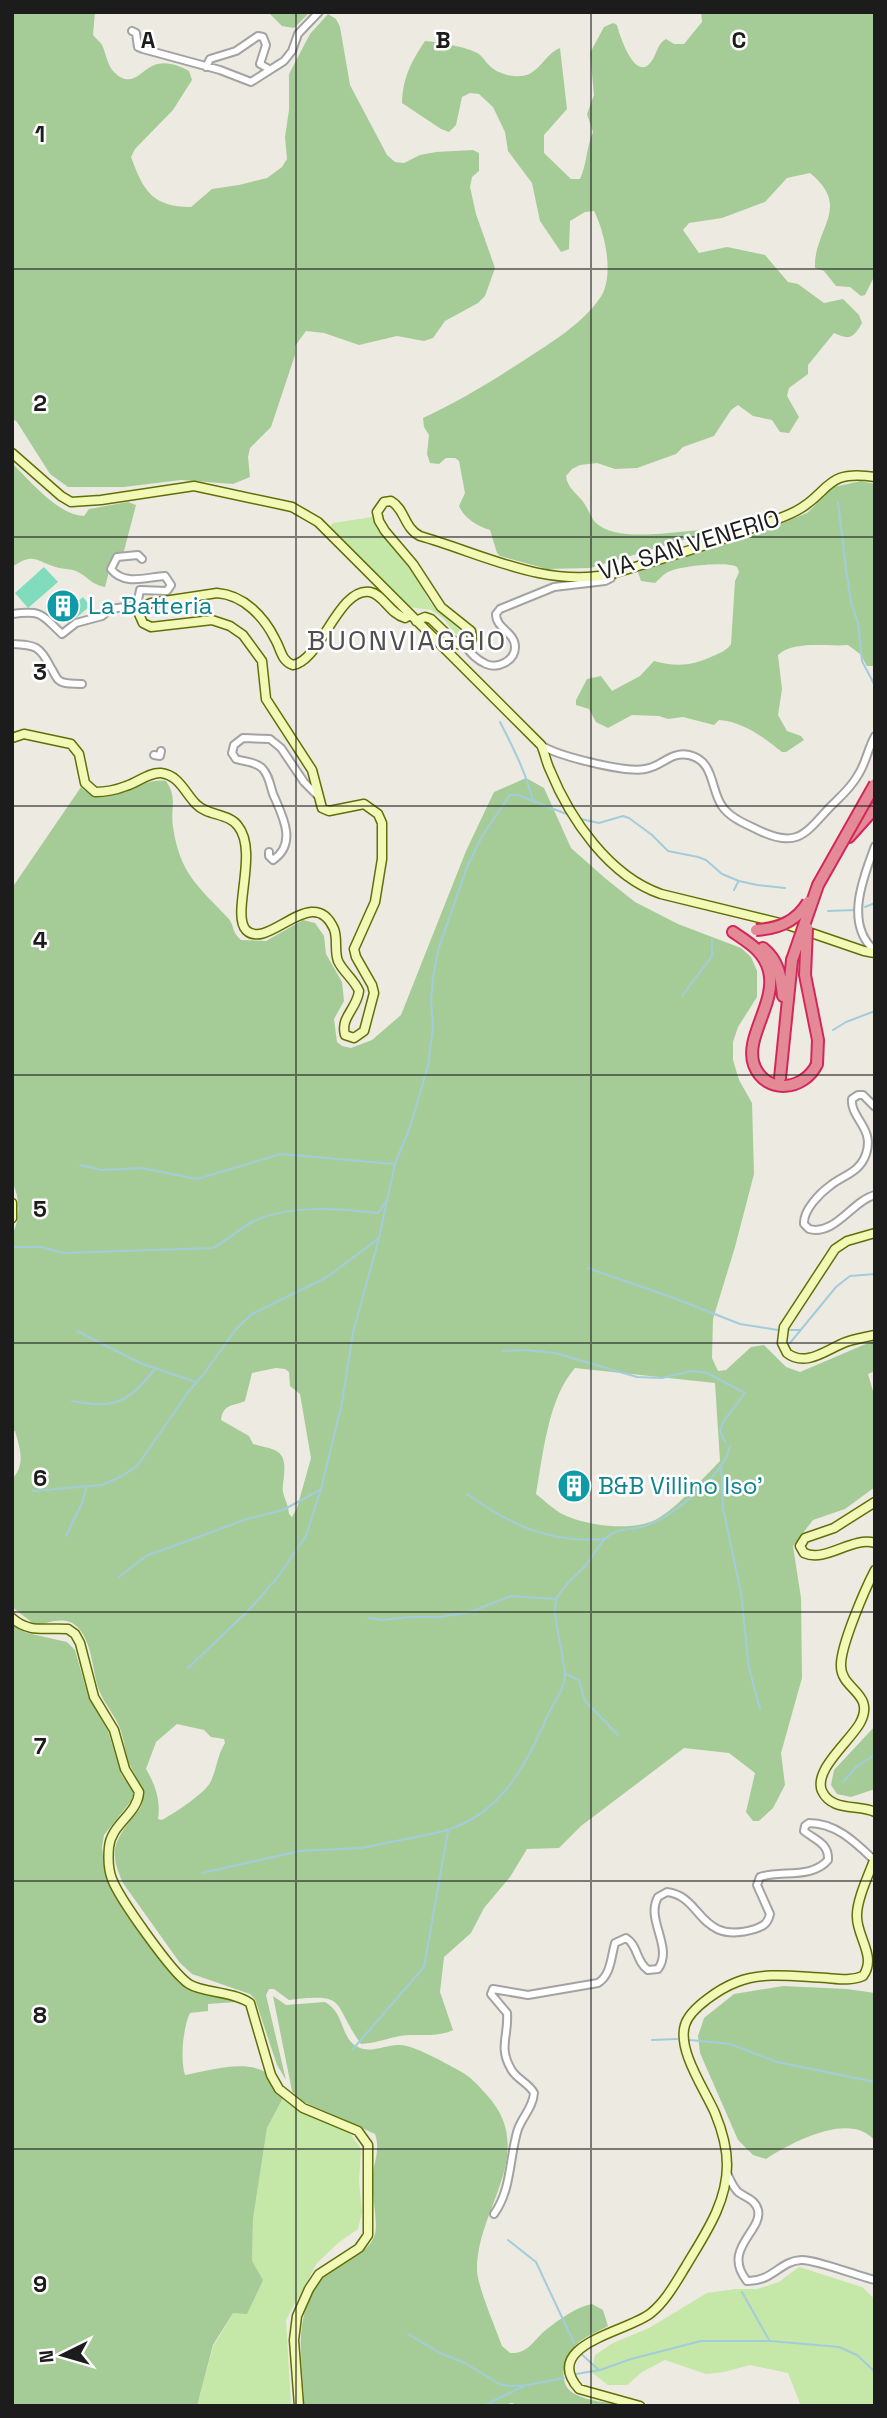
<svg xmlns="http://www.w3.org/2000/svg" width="887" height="2418" viewBox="0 0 887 2418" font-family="'Space Grotesk',sans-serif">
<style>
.grass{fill:#c5e7a8}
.forest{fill:#a5cc97;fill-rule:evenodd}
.pitch{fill:#80dcbc}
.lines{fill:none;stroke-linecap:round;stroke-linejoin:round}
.stream{stroke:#a3ccdb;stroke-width:2}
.street-casing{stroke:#a3a3a3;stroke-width:10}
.secondary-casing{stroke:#606f07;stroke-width:11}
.highway-casing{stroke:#d3275c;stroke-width:14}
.street{stroke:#fff;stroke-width:6}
.secondary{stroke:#f2f8b5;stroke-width:8}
.highway{stroke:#e48a97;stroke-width:10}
.highway-bridge-casing{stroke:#d3275c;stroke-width:14;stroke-linecap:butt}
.highway-bridge{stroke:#e48a97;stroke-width:10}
.grid{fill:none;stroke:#1c1c1c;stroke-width:2;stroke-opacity:0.55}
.labels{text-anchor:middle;stroke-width:5;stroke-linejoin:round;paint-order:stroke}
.street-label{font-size:24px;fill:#1c1c1c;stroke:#fff}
.culture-label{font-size:24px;fill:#0d838f;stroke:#fff;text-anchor:start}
.quarter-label{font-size:28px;letter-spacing:2px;fill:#4f4f4f;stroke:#fff}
.grid-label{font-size:23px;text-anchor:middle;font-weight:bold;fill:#1c1c1c;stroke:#fff;stroke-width:5;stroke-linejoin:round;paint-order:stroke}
</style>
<rect width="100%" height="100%" fill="#edeae2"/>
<!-- grass -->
<path class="grass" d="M372,517L417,576L426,596L434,607L463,633L461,637L455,634L444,619L431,610L409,607L329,528L333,523Z
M283,2098L302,2112L350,2133L361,2149L359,2181L362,2212L358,2229L338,2243L317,2263L286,2320L291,2406H197L213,2347L233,2313L252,2261L253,2219L267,2128Z
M799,2267L862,2287L875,2299V2406H801L788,2373L750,2365L724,2372L706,2374L665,2360L642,2372L627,2385H608L591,2372L595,2355L613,2343L649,2328L707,2293L735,2289H757L779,2282Z"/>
<!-- forest -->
<path class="forest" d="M12,12H95L93,35C96,39 101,42 103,47C106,55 108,66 114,72C131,89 140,72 152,66C164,60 178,65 189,71L192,80L173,110L135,149L131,157C143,190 152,207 191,207L212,189L239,185L267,178L282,167L287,159L285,137L289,110V74L310,34L328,14L336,19L340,27L350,85L387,155L395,162L404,163L420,155L436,152L473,150L479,153V171L472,177L470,187L476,214L495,268L485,296L478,303L445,321L433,338L424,341L397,336L359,345L324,333L306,331L295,346V355L271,427L250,448L248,457L250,477L233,484L181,480L124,487H68L50,474L17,422L12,418Z
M268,12H310L294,28L282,26Z
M701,12H875V275L865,295L861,296L850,287L836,286L824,271L815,268C813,229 853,208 810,173L787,178L765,202L722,218L689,223L683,230L699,253L727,247L765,255L788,282L798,284L824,303L843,299L859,315L862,323C853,339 849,340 834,333L808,365V374L789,388L787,396L799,417L789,433L780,432L772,420L753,416L738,405L731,410L714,436L683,447L676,454L637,468L615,469L597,463L580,465L572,469L566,476C567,488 578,494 584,503C588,509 591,517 595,522C618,546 689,528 720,529L590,568L547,569L500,556L497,553L490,530C477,526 464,518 459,506L465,493L459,461L455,458H446L439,464L430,463L427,454L429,435L424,427L423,418C460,401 492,381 526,359C552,342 582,324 600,298C615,277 605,232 594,211L585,212L570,221L569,249L561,252L540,221L532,183L508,151L505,132L493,107L479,94L470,93L462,97L456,125L449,132L441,129L402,103C403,77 411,62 425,41C438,42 468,47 479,54C483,57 486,63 490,66C499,75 520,80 531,73C543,66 547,53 560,48L567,109L544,135V153L571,179H580C587,164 586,148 593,132L587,114L594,95L590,53L604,27L613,23L617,25C619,34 635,83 651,62C657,54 657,44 666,39L674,44H684L702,22Z
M12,463C30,481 58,515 84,516L89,509L128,502L136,505L124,551L111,564L105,587C92,585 87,576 76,571C71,569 64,569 59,568C36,562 35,551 12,567Z
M861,481L875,484V666H867L860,654L848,645C828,647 794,640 778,655L782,689L778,715L787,731L801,736L804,740L786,752H782C763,737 744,722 719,720L714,725L683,717L668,719L659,716L632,715L608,728L596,722L589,709L576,705V700L587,679L601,676L612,691L640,676L654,661C675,667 693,666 713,656C720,653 726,651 731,644L735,581L739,572L737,567C727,561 680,566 668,572C663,574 659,580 655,583L641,581L638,572L750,536L807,513L834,487Z
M526,778L544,788L571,848L606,879L635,902L678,924L741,948L751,957L757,971V997L738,1027L733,1042V1060L739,1080L752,1103L754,1174L735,1247L713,1319L712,1358L718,1371L726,1370L751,1347L764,1345L786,1367L800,1372L875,1340V1371L868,1374L875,1398V1487L845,1509L813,1520L793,1546L801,1598L802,1678L781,1753L785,1785L773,1808L759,1821H753L746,1812L755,1773L729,1753L684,1748L581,1826L559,1848L527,1849L510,1877L484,1908L471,1933L444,1957L440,1992L453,2030C435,2039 414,2032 395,2037C383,2040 374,2043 361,2044C331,2002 349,1993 289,2000L274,1989H269L266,1995L286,2080L277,2065L255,1999L250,1994L192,1974L180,1963L123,1883C109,1852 113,1842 134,1816C139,1811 143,1805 143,1797C143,1785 134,1774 129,1763C125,1751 124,1738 119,1726C113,1712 101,1700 97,1684C92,1665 91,1638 75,1625C63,1615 47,1625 34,1624L12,1607V1479C26,1464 20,1449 15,1431H12V1235C21,1217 20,1199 12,1181V888L81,787C107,814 138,776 166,781C178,798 170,808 173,827C180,874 198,886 228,918C235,926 231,931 241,940L266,941L303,920L315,923L324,936L326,954L342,982L344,1001L334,1019L337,1042L342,1046L351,1048L372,1040L401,1015L466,851L494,792ZM276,1368L285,1369L289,1372L290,1386L300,1394L311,1458L297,1508L292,1517L289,1514C288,1503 285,1501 283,1492C282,1487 284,1479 284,1475C287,1448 274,1450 253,1444L249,1436L221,1420C223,1403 235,1406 245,1401L252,1373ZM575,1368L715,1383L720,1461C703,1478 678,1507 657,1519C633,1532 586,1526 562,1514C553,1509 544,1500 536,1494C543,1455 548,1398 575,1368ZM177,1724L204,1730L211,1737L224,1739L225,1743C217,1756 217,1768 211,1781C207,1792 173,1814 162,1820L158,1819C161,1801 155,1784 146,1769L156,1742Z
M12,1622L17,1628L27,1633L67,1642L75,1650L88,1696L108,1731L121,1774L134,1792L131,1801L104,1835L102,1847L106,1879L178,1982C195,1995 216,1993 236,2002L208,2004V2011L190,2013C183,2027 180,2060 185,2075C208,2071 254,2056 272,2078C276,2084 280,2092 283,2098L267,2128L253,2219L252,2261L263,2280L247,2314L233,2313L213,2345L197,2406H12Z
M875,1726V1789L851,1797L837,1794L831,1785L834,1770Z
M783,1986L847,1989L875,1993V2141C851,2110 790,2143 766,2159L753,2155L738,2140L700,2053L698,2036L704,2018L734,1994Z
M273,1996L286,2005L325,2002C346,2014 340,2039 358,2047C371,2054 386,2044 400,2045C414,2045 445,2063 458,2070C470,2076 478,2085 486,2094C540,2152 476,2209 477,2270C477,2285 496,2329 502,2346L510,2353C529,2354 533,2340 547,2329C560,2319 576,2307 592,2304L603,2310L608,2326C599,2331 587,2336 579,2342C566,2353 555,2382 573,2393C588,2402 609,2402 626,2406H520L512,2403L498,2406H304C304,2370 294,2335 309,2300C313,2291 322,2275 330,2269C344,2258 369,2255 375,2234C378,2221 372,2196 372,2181C373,2163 381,2151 375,2134L302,2101L292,2091Z"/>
<!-- pitch -->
<path class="pitch" d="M44,567L58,582L28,608L15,593Z
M83,597L90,606L69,624L62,615Z"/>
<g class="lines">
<!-- stream -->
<path class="stream" d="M838,502L846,569L851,602L858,623L862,661L874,684
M500,722C513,747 526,773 533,801
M581,819L599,823L623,816L629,818L652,835L668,851L698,857L706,860L722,874L739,881L757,885L785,888
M734,890L738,882
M865,907L875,903
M828,911L855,910
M682,996L712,956V940
M833,1030L846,1022L875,1011
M80,1165L102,1170L142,1168L197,1179L281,1154L394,1164
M12,1247H41L63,1253L213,1248C228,1240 240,1228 254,1221C291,1204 340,1209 378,1213L387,1200
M588,1268L671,1297L740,1324L778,1330
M789,1330H800
M77,1331L140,1363L196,1382
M790,1343L836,1287L850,1276L875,1274
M503,1351L525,1350L555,1353L637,1377L662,1378L692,1371L707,1373L745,1393L723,1422L720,1431L725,1442
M72,1401C116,1409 127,1403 155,1369
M721,1465L723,1508L741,1593L749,1668L760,1709
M33,1491L102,1485L122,1476L137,1466L189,1391L203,1375L236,1329L252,1314L327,1277L378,1239
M467,1494C509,1524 551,1544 604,1539
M66,1536L83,1501L86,1487
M119,1577L146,1556L247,1519L283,1510L320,1490
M368,1618L383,1620L409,1617H440L470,1612L511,1596L556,1599
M188,1668L250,1609L277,1578L306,1536L321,1489L342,1403L353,1333L379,1238L395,1164L410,1127L428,1066L433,1026L431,1001L433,978L438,950L467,867L482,836L510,795H518L569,815
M566,1674L579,1680L585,1701L618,1735
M843,1782L857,1766L875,1755
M202,1873L300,1851L361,1848L436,1833C499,1819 524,1769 548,1715C553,1702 564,1691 565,1676C565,1655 550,1614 557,1598C563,1585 576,1576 585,1566C592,1558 597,1548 604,1540C617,1526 633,1531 648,1525C674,1515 725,1474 730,1446
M652,2040L677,2039
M690,2040L730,2044L777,2062L875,2082
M353,2049L424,1967L448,1831
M508,2240L536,2262L574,2343
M742,2292L769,2340
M408,2334L440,2353L465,2363L499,2384L511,2386L528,2385L564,2378
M579,2352L599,2370
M576,2374L600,2370L631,2359L701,2341H770L839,2347L857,2355L875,2372
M483,2406L524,2386"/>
<defs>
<path id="street" d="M132,31L136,33L138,47L143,49L220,70L251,82L284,61L292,51L298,34L319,12
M206,67L210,59L236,51L258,36L263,37L266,45L260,64L269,69
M137,605L140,590L167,591L171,585L165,576C146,577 124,586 111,569L117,557L138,555L142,559
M12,614C42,610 41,614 62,634L76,623L102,616L110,609L141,605
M12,644C36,645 40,646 51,668C54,672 56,679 60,681C66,685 75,683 82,684
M465,645C470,653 477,660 486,664C498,669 515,661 515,647C515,632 496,629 496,614L500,609L554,587L605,581L611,578L612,574
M541,745C557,756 626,773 645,769C662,767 670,751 689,755C715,761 710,789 722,806C730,818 746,824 758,830C797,849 805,834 830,807C840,797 851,788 858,775C866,763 868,748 875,736
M154,755L160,756L161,751
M875,846C863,878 844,924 875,951
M269,852V856L273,860C298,843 282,815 273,794C270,785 269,775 262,768C254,761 245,762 236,759L232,753L234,745L243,738L270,739L281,748L304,782L317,795
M875,1107L863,1095H858L852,1099C850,1118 875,1128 866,1154C860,1172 844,1175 831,1185C820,1193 803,1210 804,1224L809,1229C835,1236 852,1201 875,1195
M727,2173C730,2180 733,2187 738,2192C746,2198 755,2199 758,2210C763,2231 721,2249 747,2281C772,2282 780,2261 801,2260C815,2259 857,2276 875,2280
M494,2214C512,2189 509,2157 518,2129C523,2116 533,2107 534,2093C529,2083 516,2079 511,2069C498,2047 509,2035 507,2013L491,1994L493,1989L528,1995L598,1983C611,1975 611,1957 615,1943L626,1938C638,1945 636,1962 648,1970L658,1969C674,1947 645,1920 658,1897L667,1892C703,1896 698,1946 755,1929C764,1926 768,1923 770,1914L757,1885L760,1877C781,1870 812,1879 828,1860C829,1843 815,1840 804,1831L805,1826L809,1823C836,1823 855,1842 874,1860"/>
<path id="secondary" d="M12,453L61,496L71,502L101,500L194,486L292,507L318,522L541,745C545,753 546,762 550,770C570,819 609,876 661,894L788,925L864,951L875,953
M416,621L425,617L431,619L457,644L468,645L472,639L471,631L441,607L413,564L385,531L379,521L377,512L384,502L391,501C405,509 404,528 420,536C483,554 544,588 612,574C660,559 709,546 755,527C769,522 783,518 796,511C831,493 823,469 875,477
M12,738L24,734L71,744L79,754L85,783L95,792C106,792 116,790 126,786C137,783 149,772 161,773C179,775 185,793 196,804C207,816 229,813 238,826C259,852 231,914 246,930C268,952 313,881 334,929C338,939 334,950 338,961C343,972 354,979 359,991C357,1009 340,1017 345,1035L354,1038L364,1031L374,993L372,985L356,957L354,949L375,902L382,859V823L378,814L364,804L329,811L322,808L312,770L266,699L262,661L243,635L230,626L212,620L151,627L143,623L139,614L143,607L151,603L217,593C244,595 264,617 275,639C281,649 281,661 293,665C321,661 338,587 370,592C383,594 390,614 405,618L410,615
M12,1203V1218
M875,1233L847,1241L835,1249L784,1327L782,1343L787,1353C806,1368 827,1349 846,1342C855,1339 865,1337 875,1335
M875,1502L834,1528L805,1538L800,1546L804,1553C826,1563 852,1536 875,1543
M875,1570C865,1589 840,1647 841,1666C841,1690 876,1693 860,1723C851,1740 813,1770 822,1791C832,1812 858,1804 875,1812
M12,1618C30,1634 46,1627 68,1629L75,1634L80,1643L94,1697L114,1730L125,1769L139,1792C138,1814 111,1824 109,1847C108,1858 108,1869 112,1879C119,1898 172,1973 189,1984C203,1993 232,1991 250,2003L271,2075L279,2089L303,2108L358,2131L368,2145V2235L359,2248L319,2274L309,2289L297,2316L294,2340L299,2406
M640,2406L579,2389C540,2344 628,2332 651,2313C666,2301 676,2282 686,2266C705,2234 727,2203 727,2165C727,2147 722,2130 715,2113C705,2090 677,2050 685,2025C690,2008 721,1988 737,1982C765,1971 798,1977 827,1978C839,1979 851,1981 863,1976C877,1957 857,1937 857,1917C856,1901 869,1874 875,1858"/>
<path id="highway" d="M849,837L875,808
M733,932C749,943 764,951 769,971C777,1003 744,1037 754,1065C766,1096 805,1090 817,1064
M763,948C779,961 781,977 783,996
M780,1078L792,960"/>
</defs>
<!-- street casing -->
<use href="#street" class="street-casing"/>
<!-- secondary casing -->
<use href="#secondary" class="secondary-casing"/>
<!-- highway casing -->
<use href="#highway" class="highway-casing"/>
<!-- street -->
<use href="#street" class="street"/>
<!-- secondary -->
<use href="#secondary" class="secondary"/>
<!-- highway -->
<use href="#highway" class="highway"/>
<defs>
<path id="highway-bridge" d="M807,928L805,975L818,1040L817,1064
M756,930C778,929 796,922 808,902
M792,960L818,885L875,784"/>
</defs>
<!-- highway-bridge casing -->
<use href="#highway-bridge" class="highway-bridge-casing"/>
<!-- highway-bridge -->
<use href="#highway-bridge" class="highway-bridge"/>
</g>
<!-- grid -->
<path class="grid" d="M296,12V2406M591,12V2406M12,269H875M12,537H875M12,806H875M12,1075H875M12,1343H875M12,1612H875M12,1881H875M12,2149H875"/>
<!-- icons -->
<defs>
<symbol id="building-disc" viewBox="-11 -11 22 22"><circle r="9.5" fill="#0f9aa8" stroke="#fff"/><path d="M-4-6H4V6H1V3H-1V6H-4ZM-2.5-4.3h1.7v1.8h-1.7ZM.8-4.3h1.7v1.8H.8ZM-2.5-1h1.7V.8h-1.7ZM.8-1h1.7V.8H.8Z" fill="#fff"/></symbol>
</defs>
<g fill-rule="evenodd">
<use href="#building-disc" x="44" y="587" width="38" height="38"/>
<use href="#building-disc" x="555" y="1467" width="38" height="38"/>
</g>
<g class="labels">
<!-- street labels -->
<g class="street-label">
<text transform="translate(689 545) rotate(-17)" y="8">VIA SAN VENERIO</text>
</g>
<!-- culture labels -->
<g class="culture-label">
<text x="88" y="614">La Batteria</text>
<text x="598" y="1494">B&amp;B Villino Iso'</text>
</g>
<!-- quarter labels -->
<g class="quarter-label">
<text x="407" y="650">BUONVIAGGIO</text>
</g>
</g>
<g class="grid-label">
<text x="148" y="48">A</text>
<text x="443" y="48">B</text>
<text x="739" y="48">C</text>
<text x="40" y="142">1</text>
<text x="40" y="411">2</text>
<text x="40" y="680">3</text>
<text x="40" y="948">4</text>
<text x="40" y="1217">5</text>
<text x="40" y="1486">6</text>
<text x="40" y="1754">7</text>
<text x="40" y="2023">8</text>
<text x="40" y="2292">9</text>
</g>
<!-- border -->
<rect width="887" height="2418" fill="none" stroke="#1c1c1c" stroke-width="28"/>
<!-- north arrow -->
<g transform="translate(63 2355) rotate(265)" stroke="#ffffff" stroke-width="5" paint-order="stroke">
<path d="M0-5L12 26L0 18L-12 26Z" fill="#1c1c1c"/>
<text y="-10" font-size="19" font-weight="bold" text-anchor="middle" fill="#1c1c1c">N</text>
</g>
</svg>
